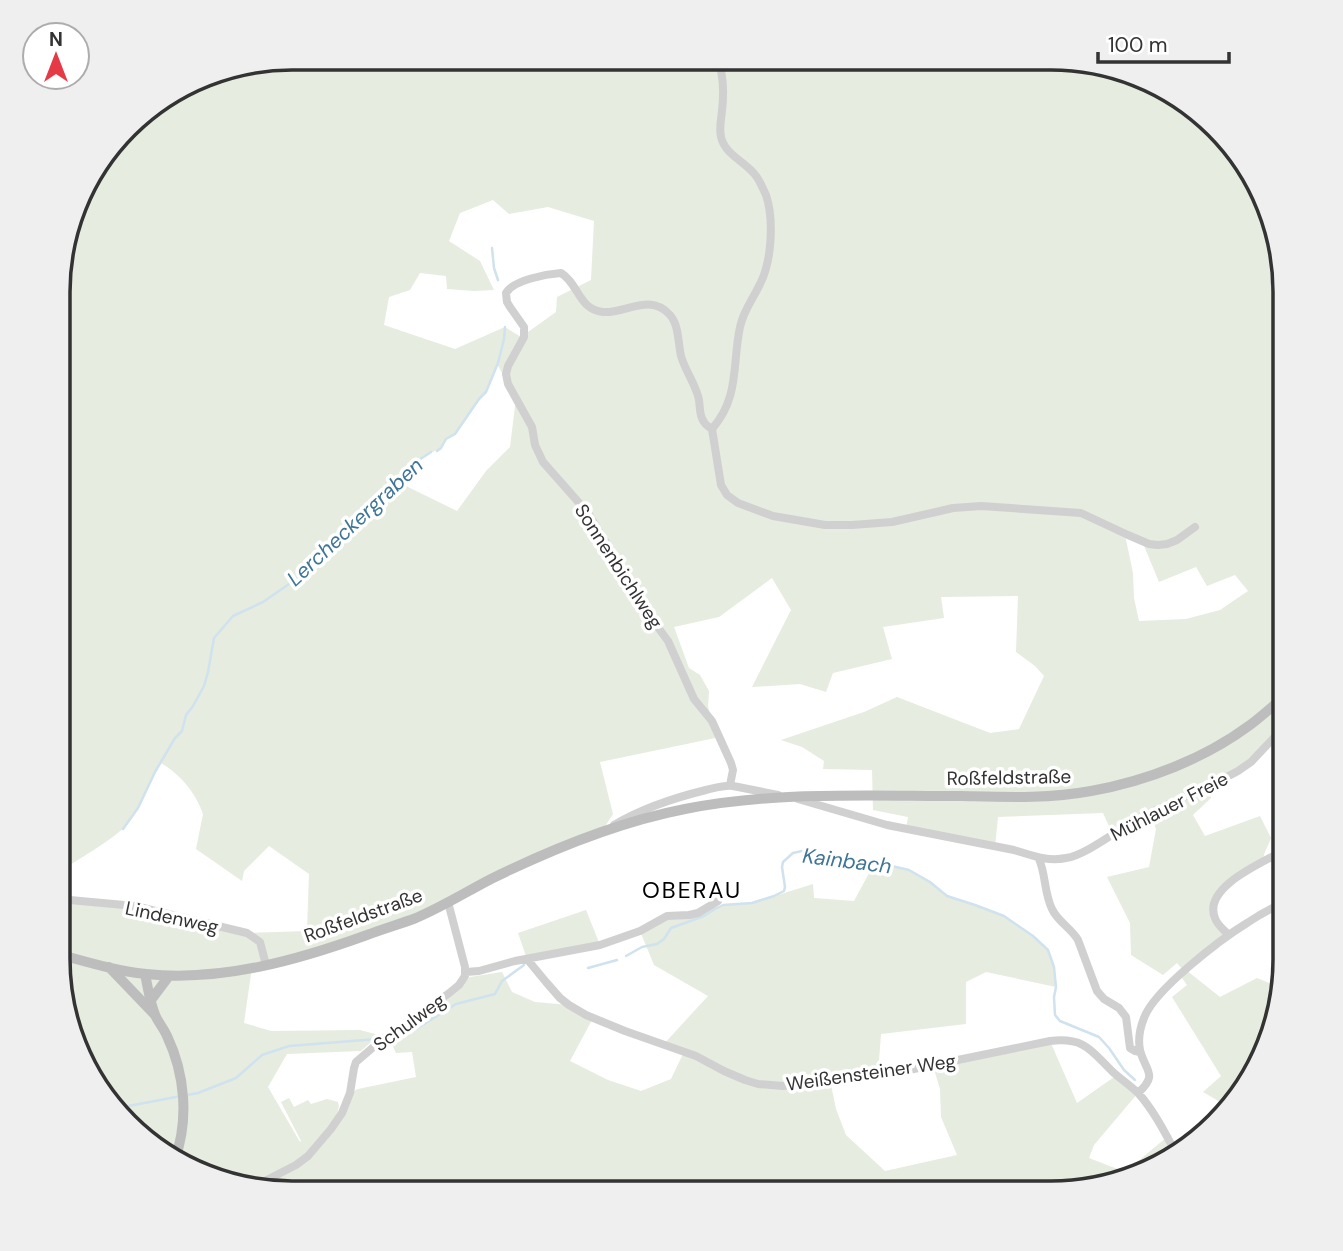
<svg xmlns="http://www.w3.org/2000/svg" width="1343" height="1251" viewBox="0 0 1343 1251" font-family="'DM Sans',sans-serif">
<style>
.green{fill:#e6ecdf;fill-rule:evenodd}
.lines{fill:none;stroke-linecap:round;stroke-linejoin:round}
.stream{stroke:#cfe2ee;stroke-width:2.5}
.street{stroke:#d0d0d0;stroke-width:8}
.secondary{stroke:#bdbdbd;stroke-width:10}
.labels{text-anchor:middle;stroke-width:7;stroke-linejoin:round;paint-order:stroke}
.street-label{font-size:19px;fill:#333;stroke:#fff}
.water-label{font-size:21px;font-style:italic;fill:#3f7597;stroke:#fff}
.quarter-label{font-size:23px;letter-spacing:2px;fill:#000;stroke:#fff}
.rim{fill:none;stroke:#333;stroke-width:3.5}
</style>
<rect width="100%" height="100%" fill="#fff"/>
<!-- green -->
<path class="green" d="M292,58H1067L1155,82L1227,138L1268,203L1285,276V726L1251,762L1211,785V798L1193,815L1205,836L1260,816L1271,838C1268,847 1263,853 1263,862L1227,885L1213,910L1229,935L1186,970L1220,997L1257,978L1279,987L1261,1062L1227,1106L1203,1092L1221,1076L1172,997L1187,985L1180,975L1184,971L1177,963L1163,975L1131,955L1130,923L1107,877L1149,867L1156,829L1150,813L1112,833L1103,813L998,817L995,847L906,829L908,817L873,810L872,770L823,769L824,761L802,747L781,740L864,712L897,697L990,733L1019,729L1044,676L1035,666L1016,652L1018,596L941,597L944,618L883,627L892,659L833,673L826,692L800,684L752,687L791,610L772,578L719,617L674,627L689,668L700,675L709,691L708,706L712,721L720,737L600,762L613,814L602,831L416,918L252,967L244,1023L271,1031L360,1030L379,1035L361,1051L287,1054L268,1087L300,1142L301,1141L281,1102L289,1098L294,1107L308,1100L311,1104L327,1099L338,1102C342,1114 329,1125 322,1135L331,1129L350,1093L358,1089L416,1077L412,1052L396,1053L389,1038L450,997L470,977L502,972L512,992L535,1002L569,1005L593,1018L570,1061L608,1080L641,1091L671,1079L684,1052L663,1045L708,996L654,965L640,931L660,919L689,915L723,905L752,903L813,884L814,898L854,901L875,862L909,870L930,882L947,896L975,905L1004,916L1033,936L1048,950L1054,967L1056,987L986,972L966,982V1024L881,1034L878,1074L830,1080L836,1109L846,1135L885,1171L957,1155L941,1117L940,1089L933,1066L1050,1041L1077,1103L1117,1075L1138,1093L1094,1145L1089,1158L1125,1172L1167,1137L1176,1153L1140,1176L1066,1193H292L189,1169L116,1113L75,1048L58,974L59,899L135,906L247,933L307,931L309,874L269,846L244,871L242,881L196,849L203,814C196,793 180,774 161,763C148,781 143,803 130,821C117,838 81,857 63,870L59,876L62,247L89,175L138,116L216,70ZM493,200L509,214L548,207L594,221L591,280L557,297L556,312L521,337L505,327L455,349L384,325L389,297L410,290L420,273L446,276L447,289L474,291L494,290L480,261L449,241L460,213ZM497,364L516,398L510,447L486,471L457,511L408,487L402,476L422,457L441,448L446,439L455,434L479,399L486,392ZM1125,535L1142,541L1159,582L1196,567L1207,586L1235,575L1248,591L1220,610L1186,619L1139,621L1134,598L1133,573Z
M586,910L600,945L527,959L518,933Z"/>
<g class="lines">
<!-- stream -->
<path class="stream" d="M492,248L494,268L498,280
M437,451L441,448L446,439L455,434L479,399L486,392L498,363L504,339L505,327
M123,829L138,808L155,772L175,738L182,731L186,715L193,706L204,686L208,672L214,638L233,616L263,602L305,573L413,464L431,452
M626,956L642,947L657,944L664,939L671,928L704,916L715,909L723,905L752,903L774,896L784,891L785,887L782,867L783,862L793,853L802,851L832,858H858L909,870L930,882L947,896L975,905L1004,916L1033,936L1048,950L1054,967L1056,987L1054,997L1055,1015L1060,1021L1099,1037L1109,1048L1124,1070L1135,1080
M588,968L617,960
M388,1039L408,1034L456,1004L495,994L502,981L524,965
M187,1095L198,1093L236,1078L262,1055L289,1046L377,1039
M113,1109L181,1096"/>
<!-- street -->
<path class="street" d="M712,429C740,397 732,364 740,327C743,311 753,299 760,284C772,261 774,219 766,195C763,189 760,181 756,176C746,162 725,155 721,137C719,129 721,119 722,111C724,93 724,74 717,58
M730,785L733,770L731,763L712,721L694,699L668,641L654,622L588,513L543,462L535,445L532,427L508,384L506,374L508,366L524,337V327L510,307L507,302L506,293C513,280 547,274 561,273C579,284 578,309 603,312C625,314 650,292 670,315C679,325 678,343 681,356C685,370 694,382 698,396C701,405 698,414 704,422C706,426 708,426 712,429L721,485L727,495L738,503L773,516L825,525H852L892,522L953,508L981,506L1081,513L1128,535L1149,544L1158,545L1167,544L1177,540L1195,527
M798,799L887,825L1014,850C1031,855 1047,862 1066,858C1086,855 1117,830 1136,820C1170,802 1205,789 1238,771L1251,762L1285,726
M614,825C643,808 673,798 706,790C715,788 724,785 733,786L778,795
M1039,859C1046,875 1044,893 1052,909C1058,922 1071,928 1078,940L1097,991L1104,999L1119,1008L1126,1017L1130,1048L1135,1051L1140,1052
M59,899L135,906L247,933L260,942L266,965
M1229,935C1224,930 1217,925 1215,918C1202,887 1264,862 1285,850
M527,959L546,982L560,998L569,1005L586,1015L625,1031L696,1056L724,1071L745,1080L758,1084L783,1086L899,1072L1050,1041C1086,1037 1091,1051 1114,1073C1122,1080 1131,1086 1139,1094C1154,1111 1165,1133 1176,1153
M466,972L479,971L515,961L600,945L640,931L667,916L689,915L698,913L718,901
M1138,1093C1159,1074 1145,1071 1140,1050C1138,1040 1140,1028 1144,1018C1154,990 1221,939 1247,923C1259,915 1272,908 1285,902
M257,1185L296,1165L308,1156L331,1129L342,1113L350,1093L354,1068L356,1062L384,1038L448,994L459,985L465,976V967L448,902"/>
<!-- secondary -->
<path class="secondary" d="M58,954C87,962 117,971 146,974C221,982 298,960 367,935C383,929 400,924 416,918C442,907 466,892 491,879C552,849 618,822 685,809C775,791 870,796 962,796C1004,797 1048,799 1091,791C1147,781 1204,759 1250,725C1262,716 1274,705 1285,696
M109,967L155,1015
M145,974C148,988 150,1004 156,1017C159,1023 164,1029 167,1036C185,1074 189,1119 175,1159
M151,1000L169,976"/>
</g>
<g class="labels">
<!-- street labels -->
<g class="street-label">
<text transform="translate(619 566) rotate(57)" y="7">Sonnenbichlweg</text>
<text transform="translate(1009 777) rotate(-1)" y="7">Roßfeldstraße</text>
<text transform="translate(1169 806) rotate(-27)" y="7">Mühlauer Freie</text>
<text transform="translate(363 915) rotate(-20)" y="7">Roßfeldstraße</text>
<text transform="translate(172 917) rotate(12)" y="7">Lindenweg</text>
<text transform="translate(409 1022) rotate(-36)" y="7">Schulweg</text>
<text transform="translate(871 1072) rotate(-8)" y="7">Weißensteiner Weg</text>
</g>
<!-- water labels -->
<g class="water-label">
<text transform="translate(355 522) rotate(-43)" y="7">Lercheckergraben</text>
<text transform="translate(847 861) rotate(7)" y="7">Kainbach</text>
</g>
<!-- quarter labels -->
<g class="quarter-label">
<text x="692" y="898">OBERAU</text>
</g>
</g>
<!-- crop -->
<path d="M0 0H1343V1251H0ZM292 70H1051A222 222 0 0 1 1273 292V959A222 222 0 0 1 1051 1181H292A222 222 0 0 1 70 959V292A222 222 0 0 1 292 70Z" fill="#efefef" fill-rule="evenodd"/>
<path class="rim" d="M292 70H1051A222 222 0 0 1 1273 292V959A222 222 0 0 1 1051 1181H292A222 222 0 0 1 70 959V292A222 222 0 0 1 292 70Z"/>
<!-- north arrow -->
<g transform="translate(56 56)"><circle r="33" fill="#ffffff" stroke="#adadad" stroke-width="2"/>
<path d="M0-5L12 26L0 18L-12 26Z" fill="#e63946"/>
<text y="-10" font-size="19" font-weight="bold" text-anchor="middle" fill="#333333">N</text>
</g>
<!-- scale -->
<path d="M1098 52v10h131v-10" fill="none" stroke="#333333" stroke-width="3.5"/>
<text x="1108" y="52" font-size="21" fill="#333333" stroke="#ffffff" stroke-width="5" paint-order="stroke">100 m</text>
</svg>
